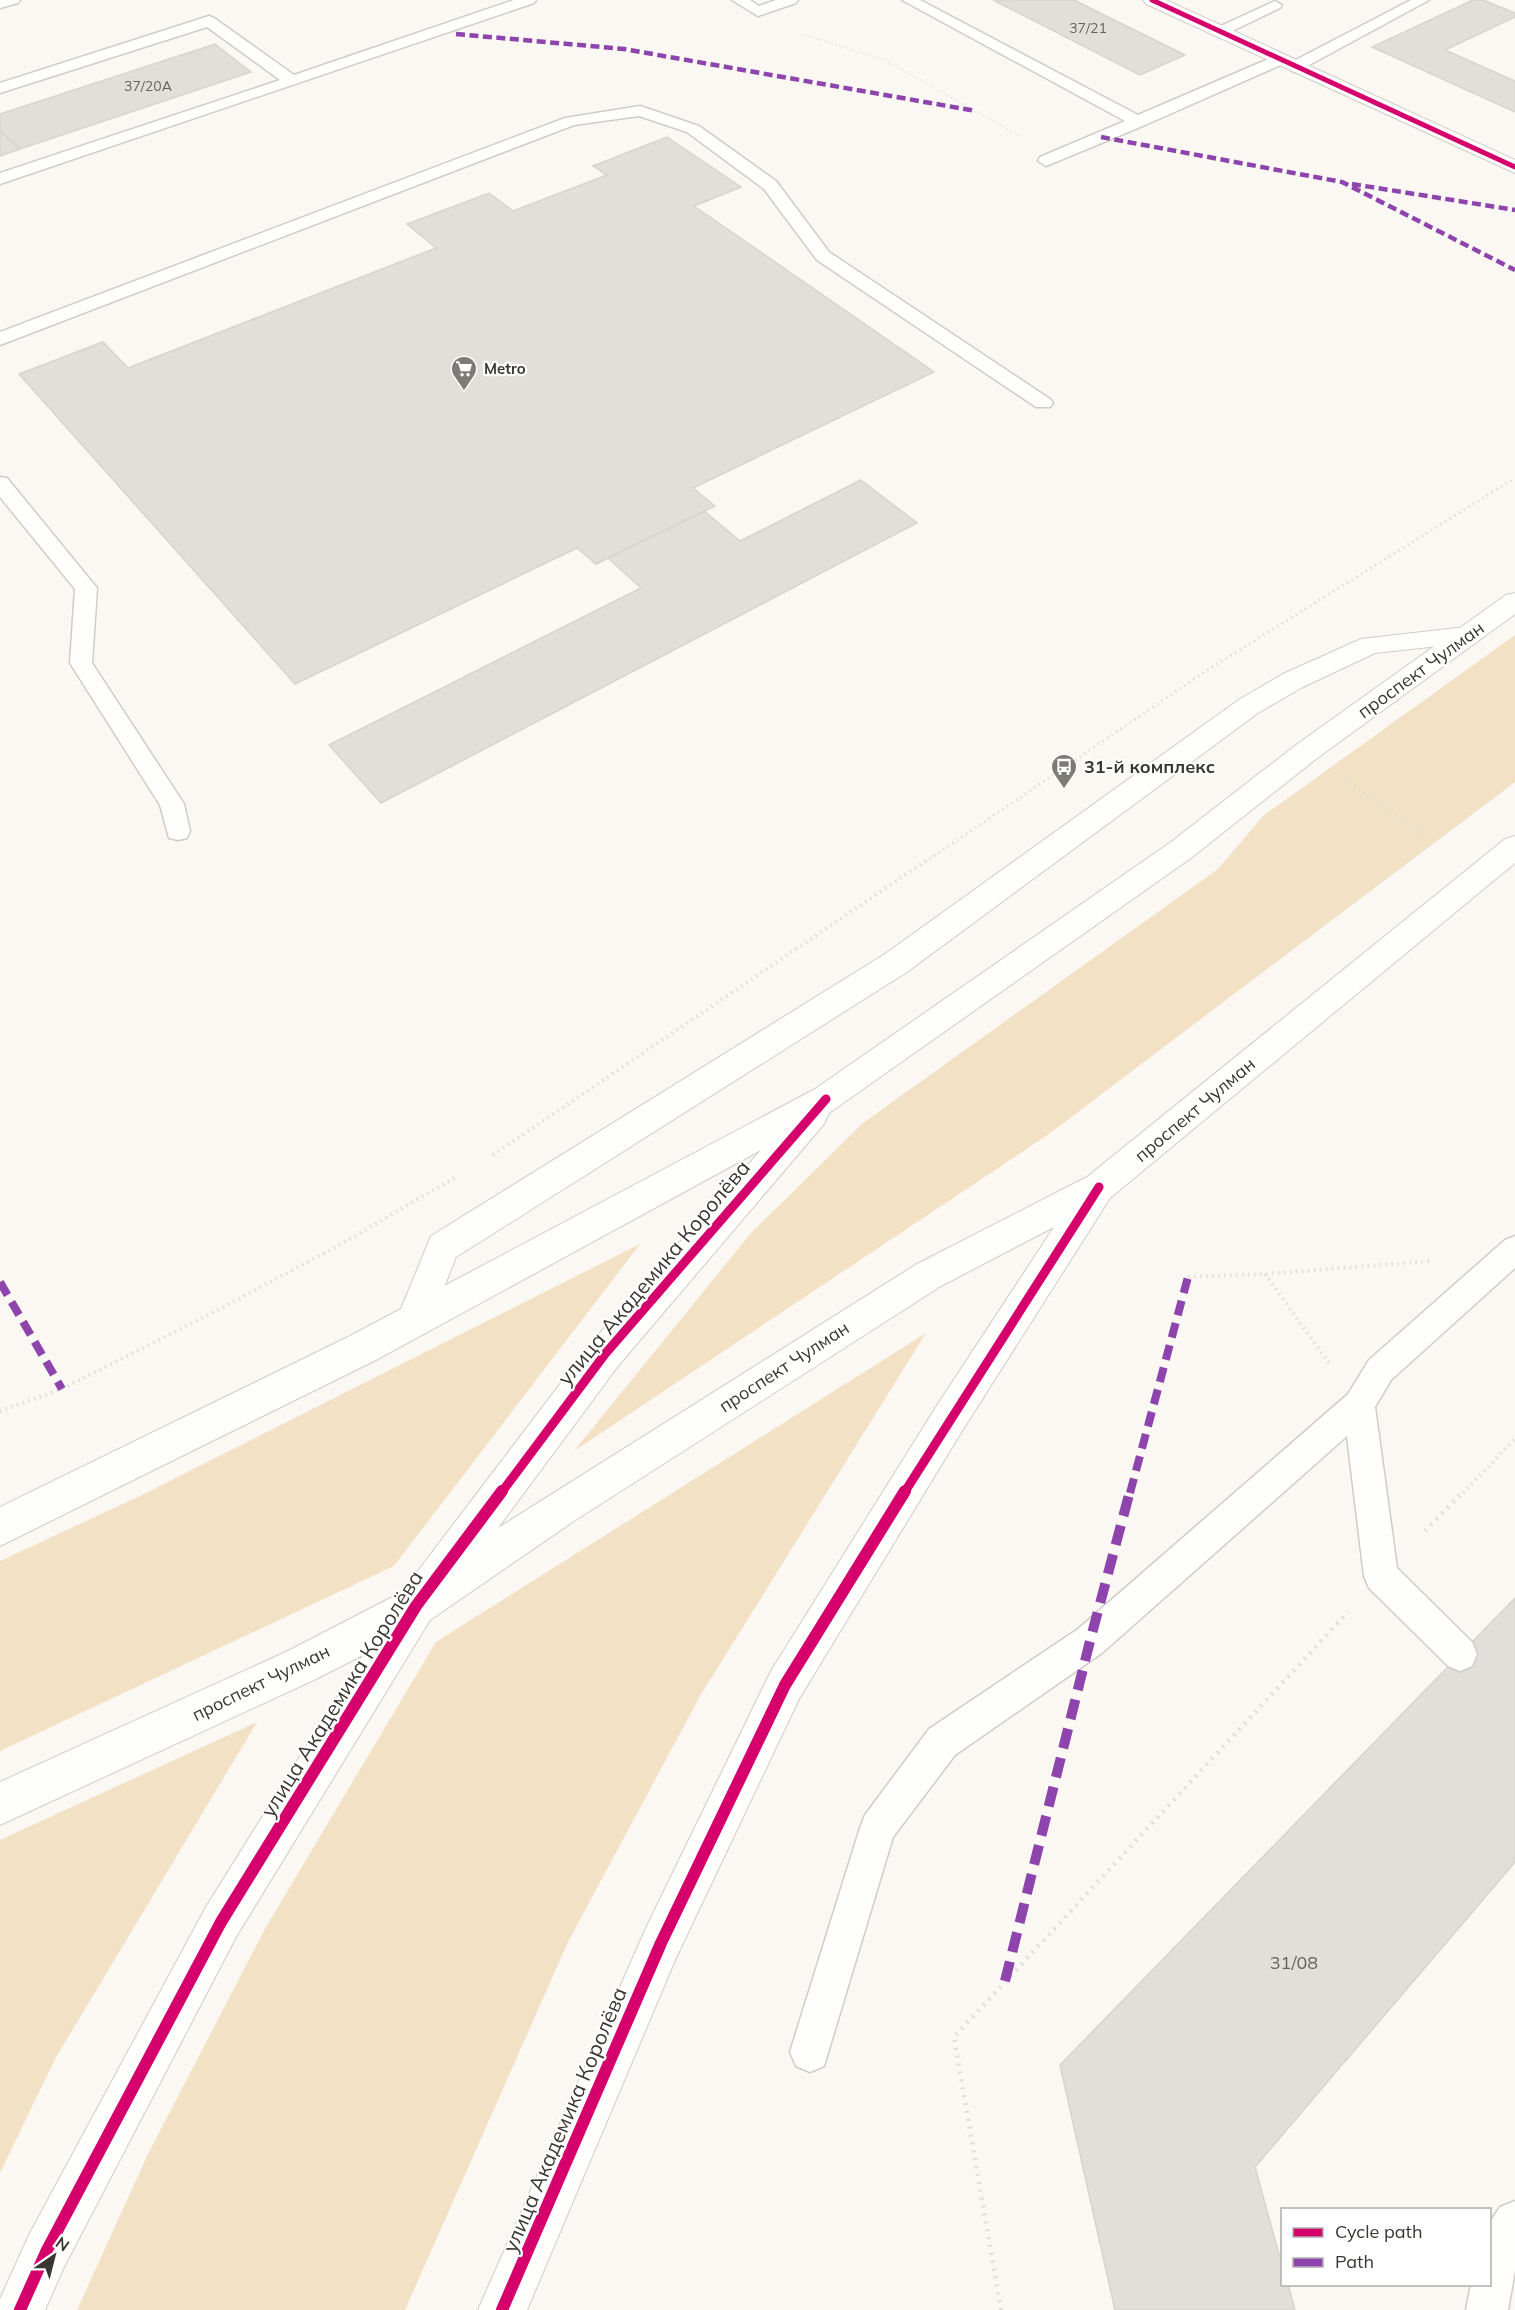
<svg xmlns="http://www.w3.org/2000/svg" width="1515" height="2310" viewBox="0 0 1515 2310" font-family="Mulish,sans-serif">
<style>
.green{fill:#f2e1c4}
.building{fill:#e2dfdb;stroke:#d7d4d0;stroke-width:1.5}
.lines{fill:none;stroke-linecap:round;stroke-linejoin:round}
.lane-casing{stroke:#d0cdc9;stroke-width:3}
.street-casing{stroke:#d0cdc9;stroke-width:2}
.secondary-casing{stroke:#d0cdc9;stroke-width:2}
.path-far3{stroke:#dfdedd;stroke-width:2;stroke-dasharray:1 3;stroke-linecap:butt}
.path-far2{stroke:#dfdedd;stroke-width:3;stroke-dasharray:1.5 4;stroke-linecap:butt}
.path-far1{stroke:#dfdedd;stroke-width:4;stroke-dasharray:1.5 4.5;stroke-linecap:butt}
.path{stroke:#dfdedd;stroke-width:4.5;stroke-dasharray:2 6;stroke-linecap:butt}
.lane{fill:#fefefd;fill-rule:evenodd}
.street{fill:#fefefd;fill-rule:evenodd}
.secondary{fill:#fefefd;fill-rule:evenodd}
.quiet-far2{stroke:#8e44ad;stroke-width:4.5;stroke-dasharray:9 4.5;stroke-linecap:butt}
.quiet-far1{stroke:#8e44ad;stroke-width:8;stroke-dasharray:15 8;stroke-linecap:butt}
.quiet{stroke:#8e44ad;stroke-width:10;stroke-dasharray:20 10;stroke-linecap:butt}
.cycleway-far2-casing{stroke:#fff;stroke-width:8}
.cycleway-far1-casing{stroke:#fff;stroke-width:13}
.cycleway-casing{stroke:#fff;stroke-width:16}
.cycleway-far2{stroke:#d6006c;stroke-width:5}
.cycleway-far1{stroke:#d6006c;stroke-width:9}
.cycleway{stroke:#d6006c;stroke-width:12}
.labels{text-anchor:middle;stroke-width:4.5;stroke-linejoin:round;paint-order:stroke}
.far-number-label{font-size:14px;fill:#66635f}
.far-poi-label{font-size:15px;font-weight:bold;fill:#3a3733;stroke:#fff;text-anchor:start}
.street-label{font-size:18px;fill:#3a3733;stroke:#fff}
.poi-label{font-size:18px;font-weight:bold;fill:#3a3733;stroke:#fff;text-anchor:start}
.near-number-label{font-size:18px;fill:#66635f}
.near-street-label{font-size:21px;fill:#3a3733;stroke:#fff}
</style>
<rect width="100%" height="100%" fill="#fbf7f2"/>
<!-- green -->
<path class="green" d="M1515,635V782L1046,1136L574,1451L751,1233L863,1123L1218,869L1263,816Z
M640,1244L394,1566L0,1751V1561L142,1495Z
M926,1333L700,1696L568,1942L405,2310H77L148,2154L266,1927L436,1642Z
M257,1722L55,2059L0,2173V1840Z"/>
<!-- building -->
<path class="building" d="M993,0H1074L1185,55L1140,75Z
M1473,0H1483L1515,13V17L1445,50L1515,81V112L1372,47Z
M215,44L251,72L20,149L0,131V114Z
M0,131L20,149L0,156Z
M667,137L741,187L694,206L934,372L693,488L715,506L596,564L577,548L295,684L19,374L103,342L128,368L436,248L407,224L489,193L513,211L607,175L593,166Z
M861,480L917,523L381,803L329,745L641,588L608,558L704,511L740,541Z
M1515,1598V1862L1255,2167L1282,2265V2284H1288L1295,2310H1115L1060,2065Z"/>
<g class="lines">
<defs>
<path id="lane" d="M0,0H20L18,3L0,8Z
M514,0H536L534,3L0,184V173L280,80L207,27L0,93V83L209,16L214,18L294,75Z
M732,0H750L759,6L776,0H798L796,3L758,16Z
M902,0H920L1138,115L1273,57L1279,55L1287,60L1285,63L1145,125L1046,166L1038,161L1040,157L1125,121Z
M1411,0H1429L1300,70L1294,72L1286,67L1288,64Z
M1275,1L1282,5L1280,8L1224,35L1219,37L1211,32L1214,29Z
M640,106L699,126L776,181L829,252L1050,399L1053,403L1050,407H1036L817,260L764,189L687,132L639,116L574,125L0,345V332L565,118Z
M0,477L7,478L97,588L92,663L184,804L190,831L187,838L178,840L169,838L160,805L70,663L75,589L0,497Z
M1515,1236V1268L1391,1380L1375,1407L1397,1568L1472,1642L1477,1654L1472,1666L1460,1671L1448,1666L1369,1588L1364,1576L1347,1436L1102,1653L955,1755L893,1837L824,2066L810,2072L796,2066L790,2052L860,1828L865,1815L929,1729L1078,1629L1348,1394L1369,1360L1505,1240Z
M1515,2201V2270L1508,2310H1466L1471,2284H1490V2222L1500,2207Z"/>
<path id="street" d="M1143,0H1166L1515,160V173L1146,4Z
M1466,627L1475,630L1479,636L1475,642L1375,653L1301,688L1258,713L907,972L456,1257L426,1333L414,1337L402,1333L396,1321L431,1236L885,954L1240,699L1283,674L1361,639Z"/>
<path id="secondary" d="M1515,593V614L1316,759L1191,858L829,1113L824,1124L618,1366L498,1528L917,1264L1087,1177L1505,839L1515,836V863L1110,1198L962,1431L799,1699L676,1958L527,2310H478L646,1928L771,1671L936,1407L1054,1227L941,1286L571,1523L430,1620L236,1937L64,2267L45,2310H0V2299L30,2233L206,1907L363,1655L316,1679L0,1825V1782L288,1651L402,1592L592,1342L761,1150L376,1360L0,1546V1507L350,1336L815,1089L1171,842L1296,745L1506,595Z"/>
</defs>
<!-- lane casing -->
<use href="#lane" class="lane-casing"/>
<!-- street casing -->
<use href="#street" class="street-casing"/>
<!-- secondary casing -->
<use href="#secondary" class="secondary-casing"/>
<!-- path-far3 -->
<path class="path-far3" d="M805,35L883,59L1020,136"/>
<!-- path-far2 -->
<path class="path-far2" d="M1345,780L1436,842
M925,862L1206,671L1515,478"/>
<!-- path-far1 -->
<path class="path-far1" d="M493,1155L927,860
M1265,1274L1329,1363
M1188,1277L1264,1274L1430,1261
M0,1411L62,1389L214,1312L332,1249L458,1176
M1463,1493L1515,1439"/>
<!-- path -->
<path class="path" d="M1425,1531L1464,1491
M1001,2310L954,2037L1348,1612"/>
<!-- lane -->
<use href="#lane" class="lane"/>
<!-- street -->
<use href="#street" class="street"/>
<!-- secondary -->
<use href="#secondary" class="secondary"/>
<!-- quiet-far2 -->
<path class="quiet-far2" d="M456,34L624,49L976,111
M1101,137L1342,182L1515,270
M1352,184L1515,210"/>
<!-- quiet-far1 -->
<path class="quiet-far1" d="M0,1282L62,1389
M1130,1493L1188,1277"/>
<!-- quiet -->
<path class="quiet" d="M1005,1981L1090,1641L1130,1491"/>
<defs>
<path id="cycleway-far2" d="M1152,0L1515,167"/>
<path id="cycleway-far1" d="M501,1493L605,1354L826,1099
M904,1493L1099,1187"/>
<path id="cycleway" d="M20,2310L47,2250L221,1922L416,1606L502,1491
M502,2310L661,1943L785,1685L905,1491"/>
</defs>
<!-- cycleway-far2 casing -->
<use href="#cycleway-far2" class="cycleway-far2-casing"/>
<!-- cycleway-far1 casing -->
<use href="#cycleway-far1" class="cycleway-far1-casing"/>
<!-- cycleway casing -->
<use href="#cycleway" class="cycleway-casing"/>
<!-- cycleway-far2 -->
<use href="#cycleway-far2" class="cycleway-far2"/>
<!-- cycleway-far1 -->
<use href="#cycleway-far1" class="cycleway-far1"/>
<!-- cycleway -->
<use href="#cycleway" class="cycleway"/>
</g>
<!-- icons -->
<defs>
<symbol id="supermarket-pin" viewBox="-11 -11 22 30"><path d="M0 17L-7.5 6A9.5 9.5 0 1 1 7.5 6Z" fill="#7e7a76" stroke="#fff"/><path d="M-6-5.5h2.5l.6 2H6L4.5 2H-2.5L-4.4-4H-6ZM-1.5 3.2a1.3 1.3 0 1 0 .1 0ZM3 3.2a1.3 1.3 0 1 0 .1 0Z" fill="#fff"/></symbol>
<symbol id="bus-pin" viewBox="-11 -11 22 30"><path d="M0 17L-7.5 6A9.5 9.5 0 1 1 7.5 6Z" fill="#7e7a76" stroke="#fff"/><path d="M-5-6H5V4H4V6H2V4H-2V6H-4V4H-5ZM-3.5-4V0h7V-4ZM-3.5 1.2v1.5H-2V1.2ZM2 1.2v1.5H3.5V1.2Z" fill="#fff"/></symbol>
</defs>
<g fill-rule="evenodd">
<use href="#supermarket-pin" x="449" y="354" width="30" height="40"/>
<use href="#bus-pin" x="1049" y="752" width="30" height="40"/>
</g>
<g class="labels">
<!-- far-number labels -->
<g class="far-number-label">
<text x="1088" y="33">37/21</text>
<text x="148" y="91">37/20А</text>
</g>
<!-- far-poi labels -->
<g class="far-poi-label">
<text x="484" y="374">Metro</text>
</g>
<!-- street labels -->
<g class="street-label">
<text transform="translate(1421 670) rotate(-36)" y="6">проспект Чулман</text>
<text transform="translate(1195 1110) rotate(-40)" y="6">проспект Чулман</text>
<text transform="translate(784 1367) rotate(-33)" y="6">проспект Чулман</text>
<text transform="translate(261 1683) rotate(-26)" y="6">проспект Чулман</text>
</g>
<!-- poi labels -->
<g class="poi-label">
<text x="1084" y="773">31-й комплекс</text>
</g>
<!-- near-number labels -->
<g class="near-number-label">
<text x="1294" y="1969">31/08</text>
</g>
<!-- near-street labels -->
<g class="near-street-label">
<text transform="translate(654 1273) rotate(-50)" y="7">улица Академика Королёва</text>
<text transform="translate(342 1694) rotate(-58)" y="7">улица Академика Королёва</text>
<text transform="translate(565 2120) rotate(-67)" y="7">улица Академика Королёва</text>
</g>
</g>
<!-- legend -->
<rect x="1281" y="2208" width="210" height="78" fill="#ffffff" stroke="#b0afad" stroke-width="1.5"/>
<rect x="1293" y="2228" width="30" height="9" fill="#d6006c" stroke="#b0afad" stroke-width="1.5"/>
<text x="1335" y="2238" font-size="18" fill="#3a3733">Cycle path</text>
<rect x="1293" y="2258" width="30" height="9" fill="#8e44ad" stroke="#b0afad" stroke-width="1.5"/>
<text x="1335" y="2268" font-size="18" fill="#3a3733">Path</text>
<!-- north arrow -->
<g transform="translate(54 2256) rotate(35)" stroke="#ffffff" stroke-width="4.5" paint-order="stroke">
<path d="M0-4.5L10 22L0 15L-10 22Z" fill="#3a3733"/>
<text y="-9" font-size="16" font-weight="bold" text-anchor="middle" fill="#3a3733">N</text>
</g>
</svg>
